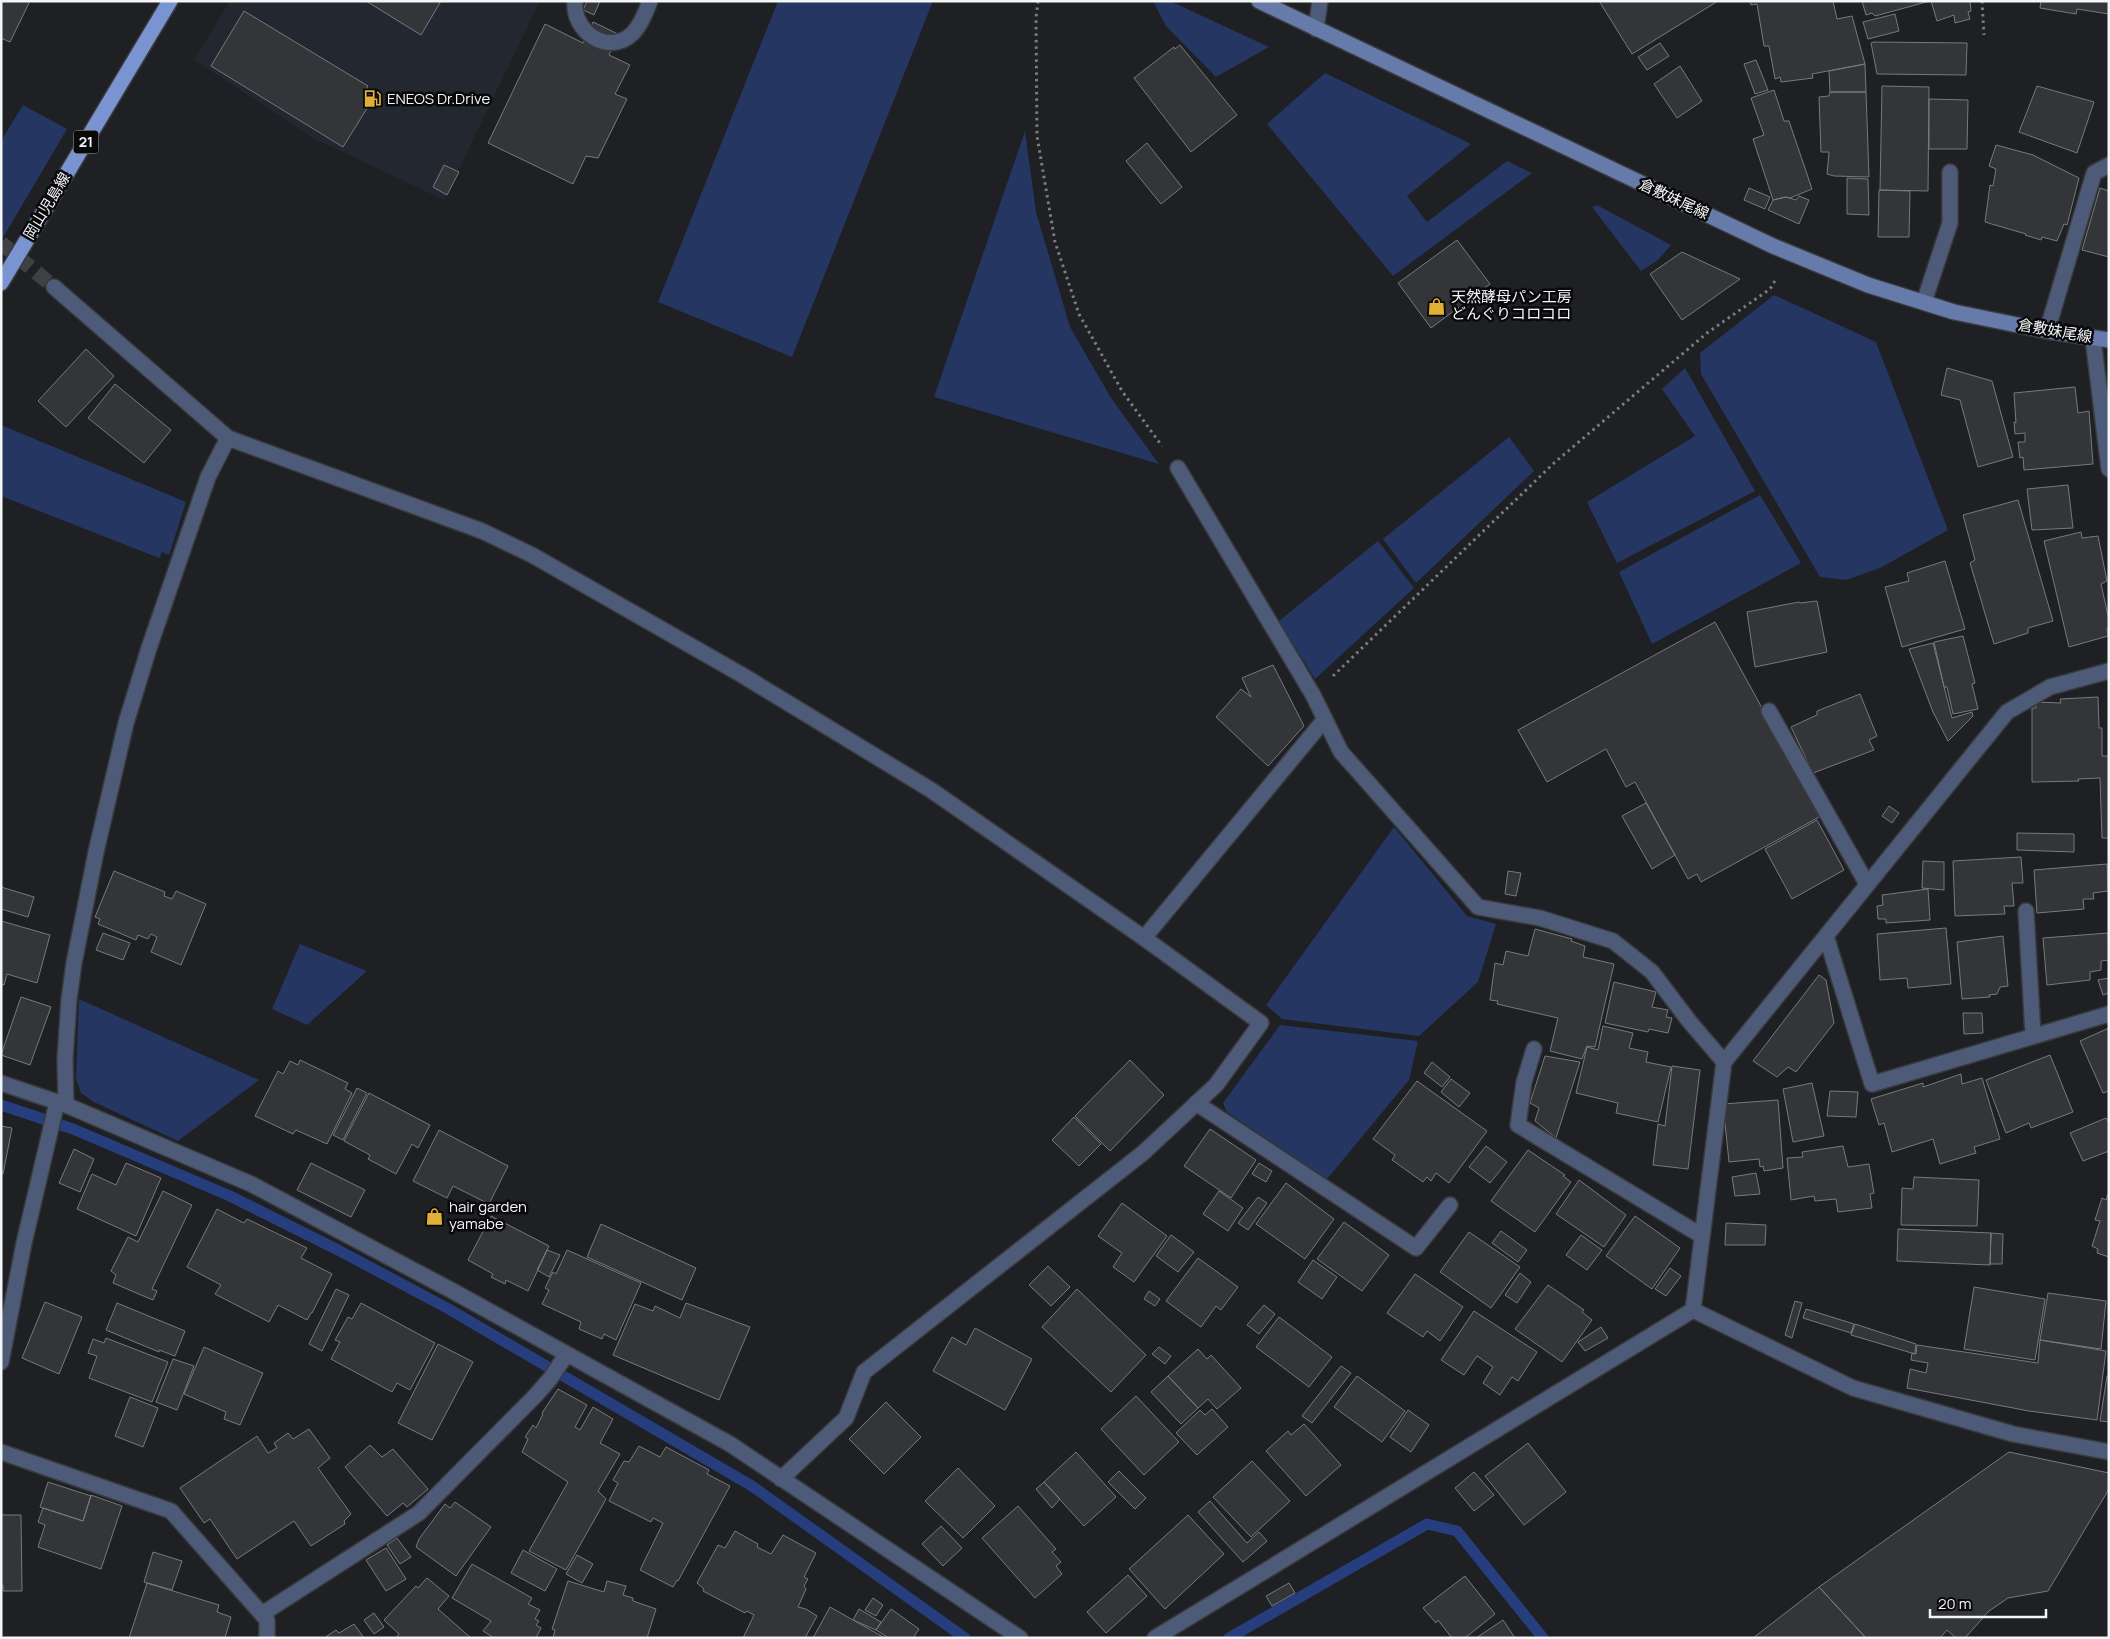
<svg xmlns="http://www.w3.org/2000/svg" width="2110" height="1639" viewBox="0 0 2110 1639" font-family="Manrope,'Noto Sans JP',sans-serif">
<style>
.built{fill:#222730}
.green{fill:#263662}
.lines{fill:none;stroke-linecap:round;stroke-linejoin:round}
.stream{stroke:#263d7e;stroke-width:11}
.building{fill:#333539;stroke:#77797e}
.street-tunnel{stroke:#3e4043;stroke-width:15;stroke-dasharray:15 8;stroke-linecap:butt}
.lane-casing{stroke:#383a3c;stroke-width:18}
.street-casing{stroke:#383a3c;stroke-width:18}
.secondary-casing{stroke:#383a3c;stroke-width:18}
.primary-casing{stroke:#383a3c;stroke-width:18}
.path{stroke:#7b7d7f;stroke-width:3;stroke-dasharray:2.5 4;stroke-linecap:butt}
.lane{stroke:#4d5a78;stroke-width:15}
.street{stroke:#4d5a78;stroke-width:15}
.secondary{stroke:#667baa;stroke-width:15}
.primary{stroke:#7a94d1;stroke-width:15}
.labels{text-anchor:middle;stroke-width:5;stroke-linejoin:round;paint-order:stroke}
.shield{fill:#09090b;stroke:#adaeb0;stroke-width:1}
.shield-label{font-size:14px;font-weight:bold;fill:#f3f5f7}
.poi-label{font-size:15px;fill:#f3f5f7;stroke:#09090b;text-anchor:start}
.street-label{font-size:15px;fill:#f3f5f7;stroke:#09090b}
</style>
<rect width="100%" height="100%" fill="#1e2023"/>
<!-- built -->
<path class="built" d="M230,1H540L444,200L313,138L194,60Z"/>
<!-- green -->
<path class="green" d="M778,1H933L792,357L658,302Z
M1153,1H1170L1269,47L1216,77L1166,26Z
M1325,73L1471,144L1407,196L1427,222L1507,161L1532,173L1393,276L1267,124Z
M23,105L67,129L1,241V141Z
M1025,131L1036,212L1070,327L1111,398L1159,464L934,397Z
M1597,205L1671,245L1658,260L1641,271L1592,207Z
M1774,295L1876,342L1948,530L1880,568L1846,580L1820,577L1701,374L1700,353Z
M1685,368L1755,491L1617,563L1587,502L1695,436L1662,389Z
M1,425L186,502L169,555L162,552L159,558L1,496Z
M1509,437L1534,471L1416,583L1383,539Z
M1760,495L1801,563L1652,644L1619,572Z
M1378,541L1414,588L1315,679L1279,621Z
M1394,827L1467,916L1496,924L1478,982L1419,1036L1282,1019L1266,1005Z
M300,944L367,971L307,1025L272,1009Z
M79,999L259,1080L178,1141L94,1102L81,1093L76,1079Z
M1280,1025L1418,1041L1409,1080L1327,1179L1227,1112L1223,1103Z"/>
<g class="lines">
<!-- stream -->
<path class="stream" d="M1,1105L73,1129L230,1196L338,1250L447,1308L752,1486L965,1638
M1229,1638L1427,1524L1457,1531L1543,1638"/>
</g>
<!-- building -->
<path class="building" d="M1,1H30L10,42L1,38Z
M366,1H441L421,35Z
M587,1H600L594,15L583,10Z
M1599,1H1718L1632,54Z
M1750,1H1833L1837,19L1852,16L1865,64L1812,74L1813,78L1781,82L1780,77L1775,79L1769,46H1764L1757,4L1751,5Z
M1862,1H1930L1875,16L1872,13L1866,15Z
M1931,1H1970L1971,11L1968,12L1970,19L1955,23L1954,15L1937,21Z
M2109,1V14L2077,9L2076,14L2040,8L2041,1Z
M244,11L368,86L365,92L374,97L343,147L211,66Z
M1895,14L1899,31L1868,39L1863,22Z
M593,22L618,34L609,55L630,65L615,94L627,99L598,158L586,156L573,184L488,143L545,24L583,43Z
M1874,42L1967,43L1966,75L1877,74L1871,43Z
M1660,43L1669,56L1647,70L1638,57Z
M1180,45L1237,115L1191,152L1134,78L1174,47L1175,49Z
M1756,60L1768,90L1755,94L1744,64Z
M1865,64L1866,92H1830L1829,71Z
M1680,66L1702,101L1677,118L1654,84Z
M1882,86L1929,87L1928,191L1880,190Z
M2037,86L2094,102L2077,153L2019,132Z
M1774,90L1784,121H1789L1812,189L1790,198L1786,197L1773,200L1753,139L1764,135L1751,98Z
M1830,92H1866L1869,177L1834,176L1827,174L1829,152H1821L1819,97L1829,96Z
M1929,99L1968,100L1967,149H1929Z
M1147,143L1182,187L1161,204L1126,161Z
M1996,145L2033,155L2079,178L2067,225L2064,224L2057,241L2042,237L2041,240L2025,235L2026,234L1985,222L1990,185L1993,186L1996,169L1989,166Z
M444,165L459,172L447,195L433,187Z
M1847,178L1868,179L1869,215L1847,214Z
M1749,188L1770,197L1765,209L1744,200Z
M2100,188L2109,191V257L2082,250Z
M1879,190L1910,191L1909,237H1878Z
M1799,196L1809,200L1799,224L1768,210L1773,200L1786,197L1796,200Z
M1457,240L1490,284L1431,328L1398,283Z
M1682,252L1740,279L1682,320L1650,274Z
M86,349L114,376L66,427L38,401Z
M1947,368L1992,381L2013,457L1978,467L1960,400L1941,395Z
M115,384L171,430L144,463L88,418Z
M2075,387L2078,413L2089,411L2093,464L2024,470L2023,457L2020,458L2018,442H2025V433L2015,434L2014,422L2016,423L2014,393Z
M2068,485L2073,528L2032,530L2027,489Z
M2018,500L2053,621L2028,628V633L1994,644L1970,563L1975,560L1963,515Z
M2081,532L2082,538L2098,536L2107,581L2101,584L2109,620V627L2107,628L2108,636L2069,647L2044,541Z
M1945,561L1965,629L1902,647L1885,587L1909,581L1907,573Z
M1817,601L1827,652L1755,667L1747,612L1799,602L1800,603Z
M1715,622L1821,816L1701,882L1697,874L1688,879L1635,782L1626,787L1606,749L1547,782L1518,730Z
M1963,636L1975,683L1972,684L1978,709L1953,714L1947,687H1944L1934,642Z
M1933,643L1952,718L1972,712L1973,716L1948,741L1933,712L1909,649Z
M1273,665L1304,726L1268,766L1216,717L1241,689L1251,697L1242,678Z
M1860,694L1877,736L1869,740L1874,750L1813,773L1791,727L1817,715V711Z
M2098,697L2099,728H2102V756H2109V838H2102L2100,778L2078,779L2079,781L2032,782V708H2036V702L2061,703L2060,699Z
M1646,803L1675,855L1652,869L1622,816Z
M1889,806L1899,813L1892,823L1882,816Z
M1817,820L1844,870L1792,899L1765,849Z
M2017,833L2074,834V852L2017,850Z
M2021,857L2023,883H2012L2014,906H2004L2005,914L1955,916L1953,861Z
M1923,861L1944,862V890L1922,888Z
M2107,864L2108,891L2093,893L2094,899H2083L2084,909L2037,913L2034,870Z
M114,871L165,892L164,896L172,899L176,891L206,904L181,965L151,952L157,937L151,934L148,939L138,935L136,940L98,924L100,919L95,917Z
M1508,871L1521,873L1516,896L1505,894Z
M1,887L34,897L28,917L1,909Z
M1928,889L1930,920L1886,923V919H1878L1877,906L1883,905L1882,895Z
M1,921L50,935L37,983L7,974L4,985L1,984Z
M1946,928L1951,984L1908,988L1907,978L1880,980L1877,934Z
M1535,929L1572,939L1571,941L1585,946L1583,957L1614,964L1595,1047L1587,1046L1582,1059L1550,1051L1558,1018L1497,1004L1498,1001L1490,1000L1495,963L1503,965L1506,951L1528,956Z
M103,933L130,943L123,960L96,950Z
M2108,933L2109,960L2101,961V970L2090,972V980L2047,985L2043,938Z
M2003,936L2008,986L2000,987L1997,994L1989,995L1990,997L1962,999L1957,942Z
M1819,975L1826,980L1834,1023L1796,1072L1788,1067L1777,1077L1753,1061Z
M2109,978V993L2103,995L2098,980Z
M1614,982L1656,992L1652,1007L1668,1010L1666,1017L1672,1018L1668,1033L1649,1029L1648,1032L1605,1023Z
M21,997L51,1007L30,1065L1,1055Z
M1963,1013H1982L1983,1033L1964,1034Z
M1603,1026L1633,1033L1629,1048L1648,1052L1646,1062L1671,1067L1658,1122L1616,1113L1618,1103L1576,1093L1587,1047L1598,1050Z
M2109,1028V1091L2103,1093L2080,1041Z
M2050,1055L2073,1112L2031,1128L2029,1123L2006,1133L1986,1080Z
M1545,1056L1580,1062L1556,1138L1535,1121L1539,1108L1530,1103Z
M300,1060L348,1083L345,1089L352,1093L327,1144L296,1130L293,1134L255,1116L278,1071L283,1074L290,1061L298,1065Z
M1130,1060L1164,1095L1110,1151L1075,1116Z
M1432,1062L1450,1077L1442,1087L1424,1073Z
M1672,1066L1700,1070L1688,1169L1653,1165L1658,1124L1665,1126Z
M1961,1074L1962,1084L1982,1078L2000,1139L1974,1147L1976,1153L1940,1164L1933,1139L1892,1152L1884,1123L1879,1125L1871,1099L1923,1083V1087Z
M1451,1079L1470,1093L1459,1107L1441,1092Z
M1417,1081L1487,1131L1449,1183L1436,1173L1431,1181L1427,1177L1423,1182L1392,1160L1395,1155L1373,1139Z
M1812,1083L1824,1136L1793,1142L1783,1089Z
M357,1088L367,1093L343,1140L333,1135Z
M1830,1091L1858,1092L1856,1117L1827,1116Z
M369,1093L430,1125L418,1148L412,1144L396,1174L368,1159L370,1155L344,1141Z
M1778,1100L1783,1168L1764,1171L1763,1166L1760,1167L1759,1159L1729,1162L1723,1104Z
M1074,1117L1101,1144L1079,1166L1052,1140Z
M2106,1118L2109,1123V1151L2083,1161L2070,1133Z
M1,1126L12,1128L3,1174H1Z
M1210,1129L1256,1160L1231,1198L1184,1166Z
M439,1130L508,1166L489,1204L453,1186L447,1198L413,1181Z
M1486,1146L1507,1162L1490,1183L1469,1167Z
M1843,1146L1848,1167L1869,1164L1874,1193L1870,1194L1872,1208L1838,1212L1836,1199L1815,1201L1814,1196L1791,1200L1787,1158L1803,1157L1802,1152Z
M74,1149L94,1159L80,1192L59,1183Z
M1528,1150L1565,1175L1563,1176L1571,1182L1535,1232L1491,1201Z
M126,1163L161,1178L136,1236L77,1209L92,1174L116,1185Z
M311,1163L365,1190L351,1217L297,1190Z
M1259,1163L1272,1171L1266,1182L1252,1174Z
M1756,1173L1760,1194L1735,1196L1732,1177Z
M1914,1177L1979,1180L1977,1226L1901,1225L1902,1188L1913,1189Z
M1579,1180L1626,1215L1604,1247L1556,1214Z
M1286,1183L1334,1219L1305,1259L1256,1224Z
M163,1191L192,1205L152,1289L157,1291L153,1300L113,1283L116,1275L111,1271L128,1237L138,1242Z
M1219,1191L1243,1208L1228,1231L1203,1214Z
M2108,1194H2109V1257L2097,1253L2098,1249L2092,1246L2100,1221L2095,1220L2102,1198L2106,1200Z
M1258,1197L1267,1203L1248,1230L1238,1223Z
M1122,1203L1167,1236L1134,1282L1113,1267L1122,1253L1098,1236Z
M217,1209L244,1223L247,1219L307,1248L301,1258L332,1274L312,1313H311L307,1320L278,1305L269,1322L215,1294L221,1285L187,1267Z
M491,1216L549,1246L528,1291L506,1280L505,1284L491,1277L493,1274L468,1260Z
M1635,1216L1680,1248L1652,1289L1606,1256Z
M1344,1222L1389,1255L1362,1291L1317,1259Z
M1726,1223L1766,1225L1765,1245H1725Z
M601,1224L696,1268L682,1300L587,1257Z
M1898,1229L1991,1233L1990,1265L1897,1261Z
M1501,1231L1527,1250L1518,1262L1492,1243Z
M1469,1232L1520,1267L1491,1308L1440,1272Z
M1991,1233L2003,1234L2002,1264H1990Z
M1171,1235L1194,1252L1178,1272L1156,1256Z
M1581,1235L1602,1250L1587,1270L1566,1255Z
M547,1250L560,1255L549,1277L537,1270Z
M567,1250L641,1283L616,1340L604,1334L602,1339L579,1329L581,1322L542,1304L549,1290L545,1288L553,1272L556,1274Z
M1198,1258L1238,1287L1221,1310L1216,1306L1201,1327L1166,1301Z
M1313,1260L1337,1277L1322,1299L1298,1282Z
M1048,1266L1070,1287L1051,1306L1029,1285Z
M1670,1268L1681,1276L1666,1296L1655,1289Z
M1520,1273L1531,1282L1517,1303L1505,1295Z
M1415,1274L1463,1307L1440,1341L1427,1331L1423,1337L1387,1313Z
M1548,1285L1584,1310L1582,1312L1592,1320L1562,1362L1515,1329Z
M1974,1287L2045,1299L2035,1360L1964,1349Z
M336,1289L349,1295L322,1351L309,1344Z
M1077,1289L1146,1355L1111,1392L1042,1327Z
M1149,1291L1160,1299L1155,1306L1144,1299Z
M2048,1293L2106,1301L2101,1349L2040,1340Z
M1795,1301L1802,1303L1792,1338L1785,1335Z
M45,1302L82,1317L59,1374L22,1358Z
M117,1303L185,1331L175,1356L159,1350V1352L106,1330Z
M361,1303L435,1343L410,1390L397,1383L392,1392L331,1359L340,1342L335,1340L348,1317L352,1319Z
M686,1303L750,1327L719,1400L613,1355L635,1304L653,1311L655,1306L680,1318Z
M1264,1305L1275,1314L1259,1334L1247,1325Z
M1806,1309L1854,1324L1851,1333L1803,1318Z
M1474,1311L1537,1352L1518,1381L1512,1377L1500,1395L1483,1383L1493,1367L1477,1356L1464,1375L1441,1360Z
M1279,1317L1332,1357L1309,1387L1256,1347Z
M1855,1324L1916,1344L1915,1354L1851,1335Z
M1601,1327L1608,1338L1585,1351L1578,1342Z
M975,1328L1032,1359L1005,1410L933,1371L952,1337L966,1345Z
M106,1338L168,1362L152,1402L89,1378L97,1356L88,1353L93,1339L104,1343Z
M2040,1340L2106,1351L2097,1420L2029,1411L1907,1388L1910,1369L1926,1373L1928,1363L1911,1360L1912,1353L1916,1354L1917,1345L2038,1363Z
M438,1344L473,1362L432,1440L398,1423Z
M204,1347L263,1373L240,1425L224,1419L226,1412L184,1394Z
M1159,1347L1171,1356L1165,1364L1152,1354Z
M1198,1349L1207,1359L1211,1355L1241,1388L1217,1409L1208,1399L1198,1408L1168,1376Z
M173,1359L194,1366L177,1410L156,1402Z
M1341,1366L1351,1373L1312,1423L1302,1416Z
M1168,1376L1198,1408L1181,1424L1151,1392Z
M1357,1376L1405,1411L1382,1442L1334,1407Z
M2107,1376H2109V1422L2100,1421Z
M558,1389L587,1405L575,1427L580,1430L593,1407L613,1419L600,1443L620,1454L598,1491L606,1499L566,1570L529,1551L568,1482L522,1452L528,1439L525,1437L533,1425L536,1428L543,1414L542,1413Z
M1136,1396L1179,1442L1144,1475L1101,1429Z
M130,1397L158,1408L143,1447L115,1436Z
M886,1402L921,1437L884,1474L849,1439Z
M1212,1409L1228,1427L1197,1455L1176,1433L1200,1410L1205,1415Z
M1408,1410L1429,1425L1411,1452L1390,1437Z
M1304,1424L1341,1465L1306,1496L1266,1451L1288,1431L1291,1435Z
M309,1429L330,1458L318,1468L351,1514L344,1521L345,1524L311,1546L294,1521L237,1559L210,1519L204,1523L180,1488L257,1436L268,1453L277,1448L274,1443L288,1433L293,1439Z
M1528,1443L1566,1492L1524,1525L1485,1476Z
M370,1445L382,1457L393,1449L428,1489L407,1507L403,1503L387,1516L345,1467Z
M639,1446L660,1457L666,1447L709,1470L707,1474L730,1486L678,1581L677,1580L673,1587L640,1570L663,1523L653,1518L651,1522L609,1501L618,1483L613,1480L624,1461L629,1462Z
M1076,1452L1116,1497L1084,1526L1044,1482Z
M2009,1452L2109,1473V1489L2048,1591L2008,1598L1989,1611L1965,1638H1956L1947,1630L1940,1638H1866L1819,1587Z
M1252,1461L1290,1501L1251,1537L1213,1497Z
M958,1468L995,1506L963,1538L925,1501Z
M1119,1471L1146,1498L1135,1509L1108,1482Z
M1474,1472L1494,1495L1474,1511L1455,1488Z
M48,1482L91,1496L83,1521L40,1507Z
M1044,1482L1060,1499L1052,1508L1036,1489Z
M91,1495L122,1506L101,1569L38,1547L45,1525L38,1522L43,1508L83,1521Z
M1210,1501L1247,1543L1259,1532L1267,1541L1243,1562L1198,1512Z
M455,1502L491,1527L456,1576L416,1547L419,1539L445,1504L450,1508Z
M1018,1506L1056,1549L1052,1552L1061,1562L1056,1566L1062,1574L1035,1598L982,1538Z
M1,1515H21L22,1591H3V1585H1Z
M1188,1515L1224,1554L1165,1609L1129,1569Z
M941,1526L962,1548L943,1566L922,1544Z
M735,1531L758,1544L757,1547L771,1554L783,1535L816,1553L804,1577L808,1579L804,1586L806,1589L798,1607L806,1609L817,1616L805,1638H743L754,1615L747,1611L745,1613L703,1591L704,1589L697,1583L718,1545L725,1548Z
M397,1538L411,1557L400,1564L387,1545Z
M386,1548L406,1579L386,1591L366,1560Z
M523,1550L557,1569L545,1591L511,1573Z
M153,1552L182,1561L172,1590L144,1582Z
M577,1555L593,1564L582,1583L566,1574Z
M472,1564L532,1598L528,1604L540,1610L535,1619L539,1621L536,1625L541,1628L536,1638H494L483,1631L491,1621L452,1598Z
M1128,1575L1147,1596L1106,1633L1087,1612Z
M1465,1576L1495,1614L1465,1638H1452L1438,1620L1436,1623L1423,1608Z
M427,1578L449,1596L438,1609L471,1638H396L399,1634L384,1620L416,1586L418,1588Z
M568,1581L604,1592L607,1581L626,1586L623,1595L633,1598V1601L656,1609L647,1638H553L555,1630L552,1629Z
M147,1583L219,1605L217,1612L231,1617L225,1638H129Z
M1289,1583L1295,1593L1272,1606L1266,1596Z
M1819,1587L1866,1638H1753Z
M873,1598L883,1605L876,1616L865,1610Z
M830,1607L885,1638H813Z
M859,1609L881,1622L876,1630L853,1620Z
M891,1609L919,1629L913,1638H889L876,1630Z
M374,1613L384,1627L374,1634L364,1620Z
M1503,1620L1515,1638H1476Z
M354,1624L364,1638H324L336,1630L339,1633Z"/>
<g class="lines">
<!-- street-tunnel -->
<path class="street-tunnel" d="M1,243L54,287"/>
<defs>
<path id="lane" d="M575,1C572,32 609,57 633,33C641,25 646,12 650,1
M1924,302L1950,223V172"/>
<path id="street" d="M1316,29L1320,1
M54,287L228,438L482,531L532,555L742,675L931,790L1144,938L1261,1023L1216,1085L1143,1153L864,1372L846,1418L781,1479
M2047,331L2094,173L2109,165
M2093,339L2109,469
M1178,468L1313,695L1341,752L1478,907L1540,918L1613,941L1652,972L1689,1021L1724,1062
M1769,711L1867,884
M2026,911L2033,1035
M1826,936L1872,1084L2109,1014
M1144,938L1325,719
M1534,1049L1524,1082L1518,1125L1702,1236
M1,1083L66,1105L251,1184L449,1289L730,1444L1020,1638
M1196,1103L1416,1248L1450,1205
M66,1105L65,1059L69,999L74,963L96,852L126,723L149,648L208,477L228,438
M1693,1310L1724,1062L2007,712L2050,687L2109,671
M1693,1310L1853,1388L2013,1434L2109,1452
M1,1362L24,1243L57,1102
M1,1452L171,1511L267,1620V1638
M262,1614L419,1513L536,1395L550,1379L566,1355
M1155,1638L1693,1310"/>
<path id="secondary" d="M1259,1L1773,246L1868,285L1954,312L2047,331L2109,340"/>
<path id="primary" d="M1,283L170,1"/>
</defs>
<!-- lane casing -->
<use href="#lane" class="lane-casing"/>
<!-- street casing -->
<use href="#street" class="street-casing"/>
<!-- secondary casing -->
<use href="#secondary" class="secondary-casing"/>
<!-- primary casing -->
<use href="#primary" class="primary-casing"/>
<!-- path -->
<path class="path" d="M1038,1L1036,18L1037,136L1055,242L1079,314L1122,391L1162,446
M1982,1L1984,35
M1333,676L1554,463L1707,333L1770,289L1776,279"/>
<!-- lane -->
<use href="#lane" class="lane"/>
<!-- street -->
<use href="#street" class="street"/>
<!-- secondary -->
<use href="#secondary" class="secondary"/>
<!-- primary -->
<use href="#primary" class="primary"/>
</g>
<!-- icons -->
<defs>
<symbol id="fuel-bare" viewBox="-9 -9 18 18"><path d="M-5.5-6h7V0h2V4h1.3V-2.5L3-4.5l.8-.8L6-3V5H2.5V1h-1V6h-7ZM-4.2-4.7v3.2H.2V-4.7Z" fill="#e0b034" stroke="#09090b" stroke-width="2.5" paint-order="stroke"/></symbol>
<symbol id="shop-bare" viewBox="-9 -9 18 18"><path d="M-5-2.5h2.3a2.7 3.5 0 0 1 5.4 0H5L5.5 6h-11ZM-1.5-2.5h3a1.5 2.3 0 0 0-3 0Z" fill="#e0b034" stroke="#09090b" stroke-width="2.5" paint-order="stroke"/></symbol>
</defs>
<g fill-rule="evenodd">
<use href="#fuel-bare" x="360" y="86" width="25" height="25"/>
<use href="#shop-bare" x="1424" y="294" width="25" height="25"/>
<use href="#shop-bare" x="422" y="1204" width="25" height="25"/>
</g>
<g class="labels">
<!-- shield labels -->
<rect class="shield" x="73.5" y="130.5" width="25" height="23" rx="4"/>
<g class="shield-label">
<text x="86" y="147">21</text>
</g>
<!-- poi labels -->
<g class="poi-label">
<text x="387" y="104">ENEOS Dr.Drive</text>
<text x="1451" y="302">天然酵母パン工房<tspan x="1451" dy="17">どんぐりコロコロ</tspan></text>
<text x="449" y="1212">hair garden<tspan x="449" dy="17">yamabe</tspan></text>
</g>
<!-- street labels -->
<g class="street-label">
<text transform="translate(1674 199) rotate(25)" y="5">倉敷妹尾線</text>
<text transform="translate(47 206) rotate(-59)" y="5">岡山児島線</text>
<text transform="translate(2055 331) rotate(10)" y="5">倉敷妹尾線</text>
</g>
</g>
<!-- border -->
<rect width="2110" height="1639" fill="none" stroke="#f3f5f7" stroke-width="5"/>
<!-- scale -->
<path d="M1930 1609v8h116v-8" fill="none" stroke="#f3f5f7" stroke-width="2.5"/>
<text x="1938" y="1609" font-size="15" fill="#f3f5f7" stroke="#09090b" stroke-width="4" paint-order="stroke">20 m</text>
</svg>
